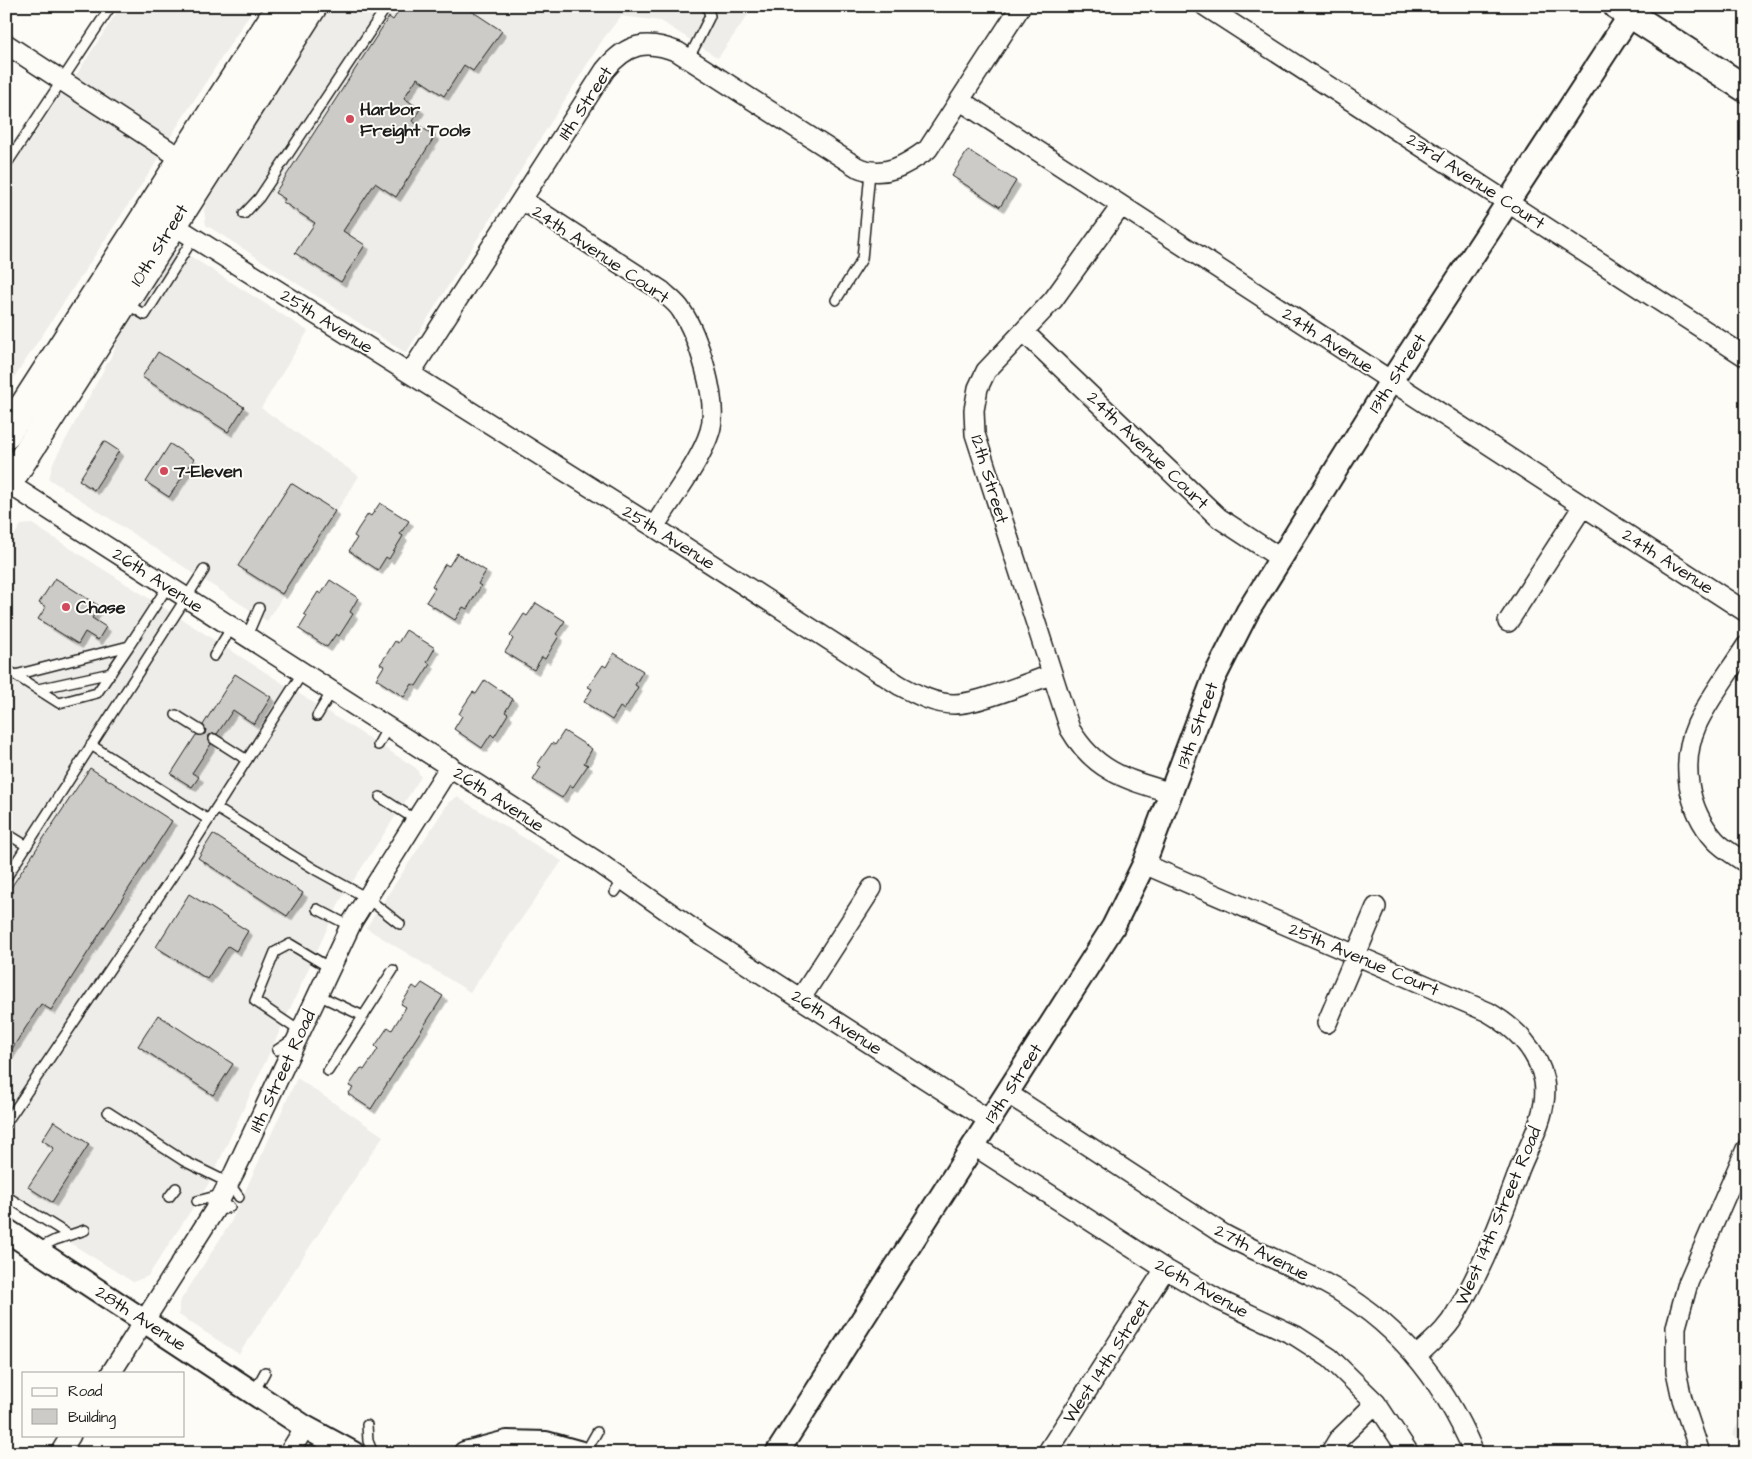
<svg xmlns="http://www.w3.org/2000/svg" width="1752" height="1459" viewBox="0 0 1752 1459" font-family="'Architects Daughter',sans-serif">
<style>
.built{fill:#eeede9}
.building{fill:#cccbc8;stroke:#1c1c1c;filter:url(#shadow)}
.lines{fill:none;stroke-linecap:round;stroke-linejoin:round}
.service-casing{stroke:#1c1c1c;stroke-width:12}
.minor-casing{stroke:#1c1c1c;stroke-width:22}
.tertiary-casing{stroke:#1c1c1c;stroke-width:26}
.secondary-casing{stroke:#1c1c1c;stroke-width:30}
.primary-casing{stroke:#1c1c1c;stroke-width:31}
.service{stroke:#fdfcf7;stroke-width:9}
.minor{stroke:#fdfcf7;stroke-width:19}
.tertiary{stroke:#fdfcf7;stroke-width:22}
.secondary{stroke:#fdfcf7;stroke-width:26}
.primary{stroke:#fdfcf7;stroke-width:28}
.poi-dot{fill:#d1495b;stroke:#fdfcf7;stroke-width:2}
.labels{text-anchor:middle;stroke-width:4;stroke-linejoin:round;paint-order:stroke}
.street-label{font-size:18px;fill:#1c1c1c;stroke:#fdfcf7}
.poi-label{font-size:18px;font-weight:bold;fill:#1c1c1c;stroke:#fdfcf7;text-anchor:start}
</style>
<defs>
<filter id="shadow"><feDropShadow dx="4.5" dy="4.5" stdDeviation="0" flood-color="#0004"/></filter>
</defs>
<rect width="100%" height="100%" fill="#fdfcf7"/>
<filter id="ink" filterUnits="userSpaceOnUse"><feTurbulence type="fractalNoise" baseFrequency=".02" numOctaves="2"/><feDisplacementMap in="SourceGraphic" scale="10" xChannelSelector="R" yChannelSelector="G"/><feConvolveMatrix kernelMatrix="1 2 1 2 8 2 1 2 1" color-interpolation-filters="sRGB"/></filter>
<g filter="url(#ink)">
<!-- built -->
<path class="built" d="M121,6H255L167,142L72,81Z
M329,6H754L718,58L661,21L621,16L603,39L406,353L206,225L204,210L212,181Z
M62,93L161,155L6,390V177Z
M169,255L190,256L308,331L261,408L359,476L267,621L49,479L53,463L114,351L123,324Z
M32,524L416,768L421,777L340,901L209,1183L148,1276L133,1282L6,1203V548L21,525Z
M457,797L562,861L470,992L366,928L449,802Z
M297,1078L383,1136L239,1354L179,1315V1303L231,1222Z
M1746,1409V1446L1732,1435Z"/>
<!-- building -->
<path class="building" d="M402,6H464L502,31L473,71L464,65L444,96L417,78L404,98L420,109L412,121L435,136L396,197L375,183L343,231L365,245L341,282L295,253L315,223L283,202L285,199L275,193L389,17L393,20Z
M968,150L1016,181L1000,207L952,176Z
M158,352L244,407L228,432L142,377Z
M104,441L119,451L94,490L79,480Z
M170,444L194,459L169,497L146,482Z
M291,483L335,511L282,594L238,566Z
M380,503L409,521L400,534L403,536L389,559L386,557L378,570L349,551L357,538L354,536L358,529L368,514L371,516Z
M457,553L486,571L478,584L481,586L467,609L463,607L455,620L426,602L435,588L432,586L445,564L449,566Z
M55,578L99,606L92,618L106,627L98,640L85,632L78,644L38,619L46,607L39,603Z
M330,580L358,598L350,612L353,614L339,636L336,634L327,647L299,629L307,616L304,614L318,592L321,594Z
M536,603L565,621L556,634L559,636L545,659L542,657L534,670L505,652L513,639L510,636L524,614L527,616Z
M406,630L435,648L427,662L430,664L416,686L412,684L404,697L376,679L384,666L380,664L385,657L395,641L398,643Z
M614,653L643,671L635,685L638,687L624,710L620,707L612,720L584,702L592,689L588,687L603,665L606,667Z
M235,674L271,697L254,724L233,710L217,734L209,735L208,739L211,744L192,773L199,777L192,787L171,774L196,735L205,734L206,730L203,725Z
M485,680L513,699L505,712L508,714L494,737L491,734L482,748L454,729L462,716L459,714L463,707L473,692L476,694Z
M564,731L592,749L584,763L588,765L573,787L570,785L562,798L533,780L541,767L537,765L552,743L555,745Z
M90,768L172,821L51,1010L41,1004L6,1058V895Z
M213,834L303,893L287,916L198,858Z
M189,894L248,931L236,951L228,946L207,979L156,947Z
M422,983L443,996L371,1109L348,1094L353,1088L349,1086L361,1068L364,1070L378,1049L375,1046L388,1027L392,1030L406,1007L401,1004L413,986L417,989Z
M158,1015L233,1064L213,1095L138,1046Z
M54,1121L89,1144L52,1202L28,1187L54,1148L42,1140Z"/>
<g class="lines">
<defs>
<path id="service" d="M689,58L710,16L707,6
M6,165L111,6
M244,214L259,198L387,6
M836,300L862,259L870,172
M125,303L145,315L194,237
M247,636L259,608
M214,656L232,627
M6,669L15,675L129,646L168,586
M15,675L59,703L97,693L129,646
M38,689L111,673
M176,715L200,730
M317,716L332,691
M214,739L247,760
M91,745L209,820
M378,745L388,727
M380,797L416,820
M216,808L316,870L367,898L400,924
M6,833L27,846
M6,878L204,570
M615,892L623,880
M317,909L350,926
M318,995L363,1016
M301,1032L255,1001L275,952L290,944L330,968
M277,1050L292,1040
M328,1071L393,970
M108,1112L184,1161L229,1183L239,1197
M6,1123L176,871L303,672
M6,1196L69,1235
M169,1197L176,1188
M197,1201L220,1195
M215,1212L230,1207
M37,1249L55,1240L85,1230
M254,1392L265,1372
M367,1425L368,1441L373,1453
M585,1453L597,1432"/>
<path id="minor" d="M1205,6L1746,357
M6,44L182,159
M961,101L1746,612
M522,200L662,291C668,297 677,303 681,310C698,335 719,401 710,431C701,461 671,499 654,527
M1121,206L1053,300L986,371L978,388L974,410L975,434L1070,729C1095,772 1128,780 1172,793
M164,219L654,527L899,685C916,694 934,704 954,704C977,704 1027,683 1051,675
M1024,332L1219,518L1280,558
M411,372L605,70C627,43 647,39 678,52L857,167C885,179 906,165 928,149L1021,6
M6,482L598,862L703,936L989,1120
M1508,622L1583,506
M1746,646C1730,671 1710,697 1697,724C1680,762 1687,809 1715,840C1723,849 1736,856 1746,863
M1144,864L1488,1012C1514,1027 1538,1050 1544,1081C1549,1111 1531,1141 1520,1168C1502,1217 1483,1268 1456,1313C1447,1330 1431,1342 1418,1355
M801,998L872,888
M1327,1023L1376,907
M1007,1093L1223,1234C1256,1252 1290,1265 1323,1282C1395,1320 1443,1379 1474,1453
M973,1145L1165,1269L1219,1300L1296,1336L1330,1358L1376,1403L1409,1453
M111,1373L214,1211L234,1173L352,922L450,766
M60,1453L71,1435
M289,1453L305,1427
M1047,1453L1165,1269
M1330,1453L1338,1440L1376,1403
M1700,1453L1682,1399L1676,1371V1327L1688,1283L1746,1149"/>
<path id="tertiary" d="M6,1230L305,1427L353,1453
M465,1453L507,1442L546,1443L582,1453
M777,1453L1113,927L1144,864L1214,678L1248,611L1391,381L1636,6"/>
<path id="secondary" d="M1617,6L1746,89"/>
<path id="primary" d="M6,434L281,6
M6,486L313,6"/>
</defs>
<!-- service casing -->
<use href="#service" class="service-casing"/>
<!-- minor casing -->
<use href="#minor" class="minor-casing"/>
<!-- tertiary casing -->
<use href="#tertiary" class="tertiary-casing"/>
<!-- secondary casing -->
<use href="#secondary" class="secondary-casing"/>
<!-- primary casing -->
<use href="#primary" class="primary-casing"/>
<!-- service -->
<use href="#service" class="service"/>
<!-- minor -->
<use href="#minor" class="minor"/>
<!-- tertiary -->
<use href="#tertiary" class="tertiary"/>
<!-- secondary -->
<use href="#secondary" class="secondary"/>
<!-- primary -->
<use href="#primary" class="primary"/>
</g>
</g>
<!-- markers -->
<g class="poi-dot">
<circle cx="350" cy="119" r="5"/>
<circle cx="164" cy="471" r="5"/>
<circle cx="66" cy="607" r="5"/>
</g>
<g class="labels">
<!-- street labels -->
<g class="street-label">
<text transform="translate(585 103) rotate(-57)" y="6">11th Street</text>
<text transform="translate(1476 181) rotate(33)" y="6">23rd Avenue Court</text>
<text transform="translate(159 245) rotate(-58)" y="6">10th Street</text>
<text transform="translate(601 254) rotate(34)" y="6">24th Avenue Court</text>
<text transform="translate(327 321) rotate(32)" y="6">25th Avenue</text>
<text transform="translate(1328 340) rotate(33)" y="6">24th Avenue</text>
<text transform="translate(1397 373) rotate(-57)" y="6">13th Street</text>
<text transform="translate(1148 450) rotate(44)" y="6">24th Avenue Court</text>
<text transform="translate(990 479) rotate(73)" y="6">12th Street</text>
<text transform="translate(669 537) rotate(32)" y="6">25th Avenue</text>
<text transform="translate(1668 561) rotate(33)" y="6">24th Avenue</text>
<text transform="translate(158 580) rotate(33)" y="6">26th Avenue</text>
<text transform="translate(1197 725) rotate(-70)" y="6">13th Street</text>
<text transform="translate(499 799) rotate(33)" y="6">26th Avenue</text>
<text transform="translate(1364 959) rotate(23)" y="6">25th Avenue Court</text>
<text transform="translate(837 1022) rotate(33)" y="6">26th Avenue</text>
<text transform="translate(282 1071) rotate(-65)" y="6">11th Street Road</text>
<text transform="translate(1013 1083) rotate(-57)" y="6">13th Street</text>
<text transform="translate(1498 1216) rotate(-67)" y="6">West 14th Street Road</text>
<text transform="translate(1262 1252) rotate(27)" y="6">27th Avenue</text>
<text transform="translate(1202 1288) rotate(29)" y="6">26th Avenue</text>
<text transform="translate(141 1318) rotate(33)" y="6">28th Avenue</text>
<text transform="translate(1106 1361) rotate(-57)" y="6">West 14th Street</text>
</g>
<!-- poi labels -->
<g class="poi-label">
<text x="360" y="115">Harbor<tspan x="360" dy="21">Freight Tools</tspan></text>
<text x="174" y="477">7-Eleven</text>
<text x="76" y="613">Chase</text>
</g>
</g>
<!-- margin -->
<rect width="1752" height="1459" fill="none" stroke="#fdfcf7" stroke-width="25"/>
<rect x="12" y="12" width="1727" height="1434" fill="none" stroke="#1c1c1c" stroke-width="2" filter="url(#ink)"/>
<!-- legend -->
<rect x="22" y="1372" width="162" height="65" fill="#fdfcf7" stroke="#a3a29f"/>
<rect x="32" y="1388" width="25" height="8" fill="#fdfcf7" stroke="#a3a29f"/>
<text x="68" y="1396" font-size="15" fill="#1c1c1c">Road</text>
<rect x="32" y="1409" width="25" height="15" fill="#cccbc8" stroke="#a3a29f"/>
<text x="68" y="1422" font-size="15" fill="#1c1c1c">Building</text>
</svg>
